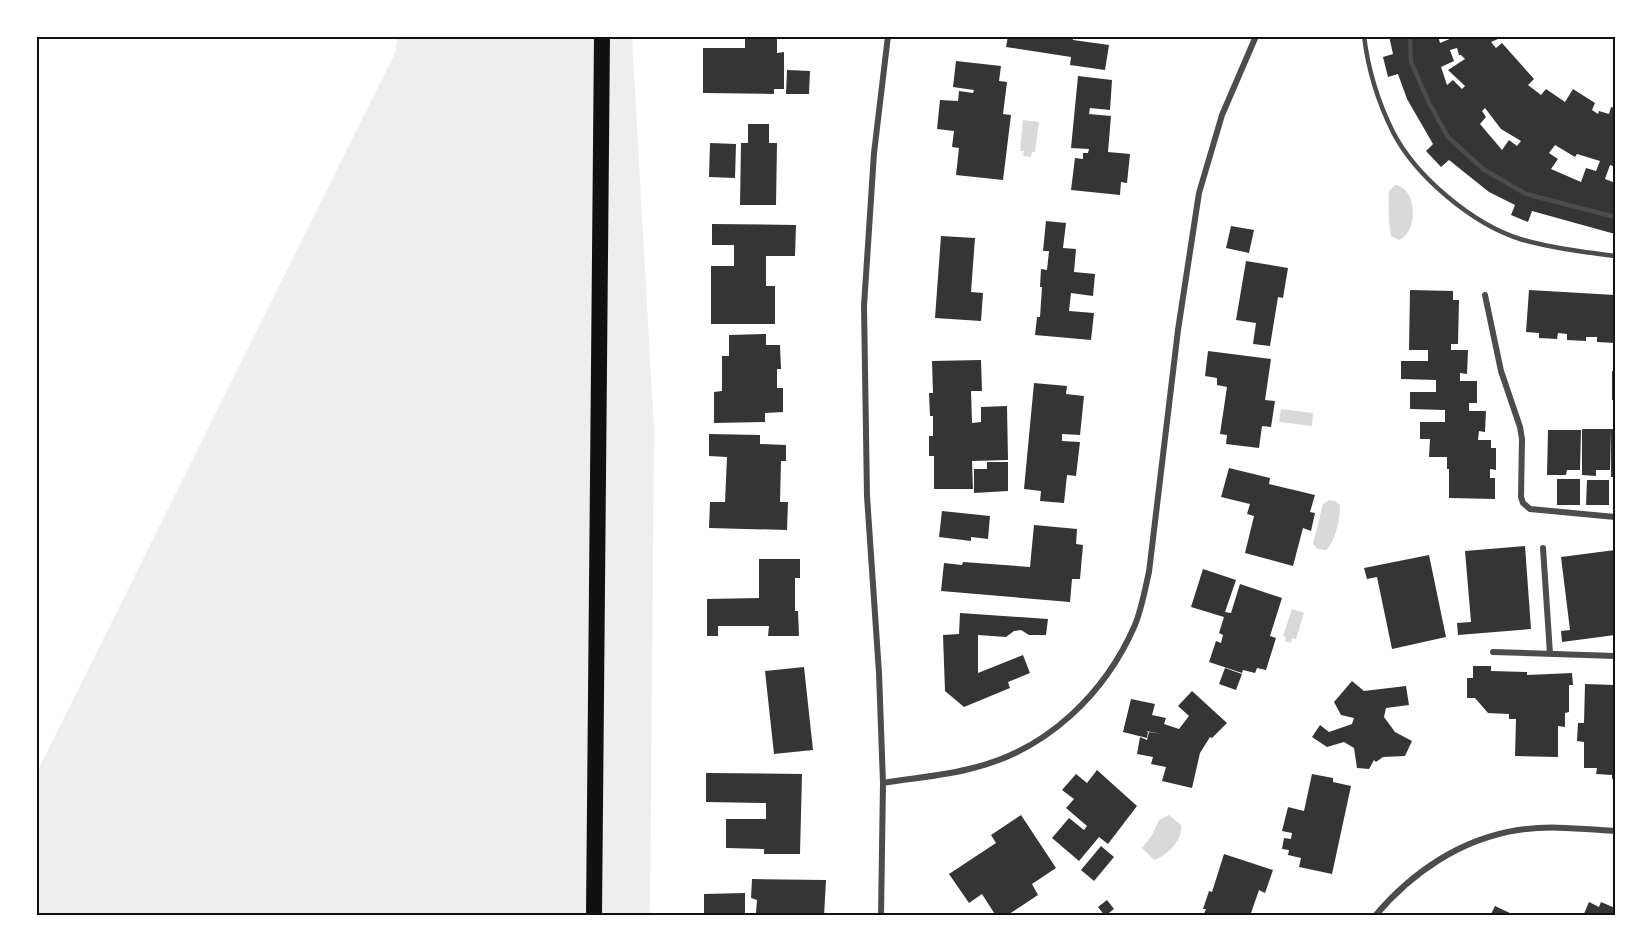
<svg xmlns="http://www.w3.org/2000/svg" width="1651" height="952" viewBox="0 0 1651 952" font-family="'Roboto Condensed',sans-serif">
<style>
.green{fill:#eee}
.water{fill:#d9d9d9}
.building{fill:#353535;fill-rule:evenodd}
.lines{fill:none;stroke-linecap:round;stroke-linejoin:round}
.service{stroke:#4c4c4c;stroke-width:4.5}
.minor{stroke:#4c4c4c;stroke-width:6}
.trunk{stroke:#111;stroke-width:16}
.neatline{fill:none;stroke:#111;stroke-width:2}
</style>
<rect width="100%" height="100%" fill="#fff"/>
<!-- green -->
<path class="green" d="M398,36H632L654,429L650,916H36V774L395,53Z"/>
<!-- water -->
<path class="water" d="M1023,120L1039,122L1035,152H1032L1031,157L1023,156L1024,151H1020Z
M1395,185C1417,187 1419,232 1399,240L1391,236C1389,230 1388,199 1389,191Z
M1281,409L1313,413L1312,426L1279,422Z
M1329,500L1335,501L1340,505C1340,517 1336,542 1326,550L1318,549L1313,544L1323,504Z
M1292,609L1304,613L1296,639L1292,638L1291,643L1285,641L1286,637L1283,636Z
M1169,815L1181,825C1184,839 1167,856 1154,860L1142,848L1152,835L1159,820Z"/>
<!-- building -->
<path class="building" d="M745,36H777V53L784,52V89H774V94L703,93V48H745Z
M1008,36H1073V40L1109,45L1105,70L1070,65L1071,57L1006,47Z
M1389,36H1438L1440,43L1452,38L1451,36H1505L1491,42L1496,48L1502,43L1534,79L1528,85L1541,95L1546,89L1565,102L1573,89L1595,103L1592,110L1598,114L1599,111L1609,114L1611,107L1615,108V167L1610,165L1605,179L1613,182L1615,176V234L1532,211L1528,222L1511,215L1515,205L1489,192L1449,160L1441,167L1426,151L1433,144L1407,99L1398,74L1388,77L1383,57L1393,54ZM1457,48L1459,55H1461L1465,59L1448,70L1465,86L1462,89L1453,80L1447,85L1441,67L1454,61L1450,50ZM1485,108L1501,129L1521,141L1517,146L1509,140L1502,150L1480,124L1486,117L1482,111ZM1555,145L1575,157L1577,154L1600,161L1596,171L1586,168L1581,182L1551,169L1558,159L1549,153Z
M956,61L1001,66L999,81L1007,82L1003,114L1011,115L1003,180L956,175L959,148L952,147L954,131L937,129L940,100L958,101L959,91L973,93L974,90L953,87Z
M787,70L810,71L809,94H786Z
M1078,76L1112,80L1110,110L1090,108L1089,114L1111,116L1108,152L1130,154L1127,183L1121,182L1120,195L1071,190L1075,158L1083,159V153H1088L1089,149L1071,148Z
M748,124H769V143H777L776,205H740L741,143H748Z
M710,143L736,144L735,178L709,177Z
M1046,221L1066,223L1063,248L1076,249L1074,272L1095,274L1093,296L1071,293L1069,311L1094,313L1091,340L1035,335L1037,317H1040L1042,287H1040L1041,269L1047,270L1049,251H1043Z
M712,224L796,225L795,256H766V286H775V324H711V266H734V245H712Z
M1231,226L1254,230L1249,253L1226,248Z
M941,236L975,238L971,292L983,293L981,321L935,318Z
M1246,261L1288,268L1283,298L1278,297L1270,346L1253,344L1256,323L1236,320Z
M1410,290L1453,291V300H1459L1458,344H1451V350H1468L1467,374L1460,373V381H1477V403H1469V411H1486L1485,432L1479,431L1478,440H1491V448H1496V470L1490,469V478H1495V499L1449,498V469H1447V457H1429L1430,439H1420V422H1445V410L1410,409V392H1436V380L1401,379V361H1428V350H1409Z
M1529,290L1615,295V343L1597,342V337H1586V341L1567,340V334L1558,333L1557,339L1539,338V333L1526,332Z
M766,334V345H780L781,369H777V388H783V412L765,413V422L714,423V392L722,391V356H729V335Z
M1208,351L1271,359L1265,400L1275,401L1271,427L1262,426L1259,448L1226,444L1227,435L1220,434L1227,387L1217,385V378L1205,376Z
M981,360L982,391H971L972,423L981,422V407L1007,406L1008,460L972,461L973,489H934V456H929V436H933V416H930L929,393H933L932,361Z
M1612,371L1615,372V400H1612Z
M1034,383L1067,386L1066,394L1084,396L1080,435L1062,434V441L1080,442L1076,476L1067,475L1064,503L1040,501L1041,491L1024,489Z
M1582,429H1611L1610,470H1596V476L1582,475Z
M1611,429H1615V477H1611Z
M1548,430H1581L1580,470H1567L1566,475H1547Z
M709,434L760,435V444L786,445V461H781L780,502H788L787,530L709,528L710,502H725L727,457L709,456Z
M987,462H1008V491L974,493V469H987Z
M1229,468L1270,478L1269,484L1315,495L1310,512L1315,513L1311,531L1303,528L1293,566L1245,553L1254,516L1247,514L1250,504L1221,497Z
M1557,479H1580V505H1557Z
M1587,480H1609V505H1586Z
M942,511L990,516L988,539L971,537V541L939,537Z
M1034,525L1077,529L1076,544L1083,545L1080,579H1072L1070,602L941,591L944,563L962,565L963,562L1030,567Z
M1525,546L1531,629L1458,635L1457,623L1471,622L1465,551Z
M1615,550V635L1562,642L1561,631L1570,630L1561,557Z
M1429,555L1446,637L1392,649L1377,577L1367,579L1364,568Z
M759,559H800V578H795V611H798L799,636H768L769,626H718V636H707V599L759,598Z
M1203,569L1236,580L1225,612L1231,613L1240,584L1282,598L1270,636L1276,638L1266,670L1257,668L1255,673L1243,670L1242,673L1209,662L1216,641L1221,643L1223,635L1219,633L1224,617L1191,607Z
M960,613L1048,619L1046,635H1029L1021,630L1014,631L1006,637L978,635V673L1023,655L1030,673L1008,682L1010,688L964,707L945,691L943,635L959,634Z
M1473,666H1491V671L1527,672V675L1572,673L1573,685H1569V712L1565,713V727L1558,726V757L1515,756L1516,719H1509V714L1488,713L1475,698H1467V678H1473Z
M804,667L813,750L774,754L765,671Z
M1225,668L1242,674L1236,690L1219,684Z
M1352,681L1364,691L1406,686L1409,705L1386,708L1384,717L1395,732L1412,741L1405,756L1383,757L1376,762L1374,760L1369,769L1357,768L1354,748L1344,742L1327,747L1312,737L1320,725L1329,732L1352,724L1354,718L1341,715L1334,702Z
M1585,684L1615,685V779H1612V775L1596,774L1597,768H1584V742L1577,741L1578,723H1584Z
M1192,691L1227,723L1212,738L1210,737L1200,753L1192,788L1162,781L1166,767L1151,764L1153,757L1137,754L1140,737L1147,740L1149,732L1162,734L1146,731L1148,732L1147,738L1123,732L1131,699L1155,704L1152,715L1166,718L1164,724L1179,729L1189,716L1178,706Z
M1097,770L1137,806L1108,844L1099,837L1079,861L1052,838L1069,818L1084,830L1087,826L1066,808L1074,799L1062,790L1076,774L1087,783Z
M706,773L802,774L800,854H764V849L726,848V819H766V803L706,802Z
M1312,774L1333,778V782L1351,786L1332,874L1299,867L1301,858L1288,855L1289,850L1282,849L1284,838L1291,839L1292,833L1282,831L1288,807L1304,811Z
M1021,815L1056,868L1032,884L1038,895L1006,916H996L982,894L969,903L949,874L996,843L991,835Z
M1101,846L1114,857L1094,881L1081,870Z
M1224,854L1273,870L1265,893L1259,890L1250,916H1203L1206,909H1203L1209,891L1212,892Z
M752,879L826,880L824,916H747V913H756L757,900L751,898Z
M745,893V916H704V894Z
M1107,900L1114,909L1105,916L1098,907Z
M1589,902L1599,907L1601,902L1615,908L1613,916H1583Z
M1495,906L1512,914L1511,916H1490Z"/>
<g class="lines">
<!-- service -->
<path class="service" d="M1364,36C1368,69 1378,102 1393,132C1416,177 1473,224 1520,239C1551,248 1584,252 1615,256
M1410,36L1411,62L1429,103L1448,137L1483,169L1526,194L1615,217"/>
<!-- minor -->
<path class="minor" d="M1485,295L1501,371L1520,427L1522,439L1521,497L1523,503L1530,509L1615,517
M1543,548L1550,654
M1493,652L1615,656
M883,783C912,778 944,776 973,768C1047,750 1105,694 1135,625C1142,608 1145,589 1149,572L1178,330L1199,193L1222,115L1256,36
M881,916L883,783L879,673L867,496L864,306L874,153L888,36
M1375,916C1412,872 1461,839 1518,830C1550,825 1583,829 1615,831"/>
<!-- trunk -->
<path class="trunk" d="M594,916L602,36"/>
</g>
<!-- border -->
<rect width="1651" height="952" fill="none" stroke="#ffffff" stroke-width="75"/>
<rect x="38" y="38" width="1576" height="876" class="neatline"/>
</svg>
